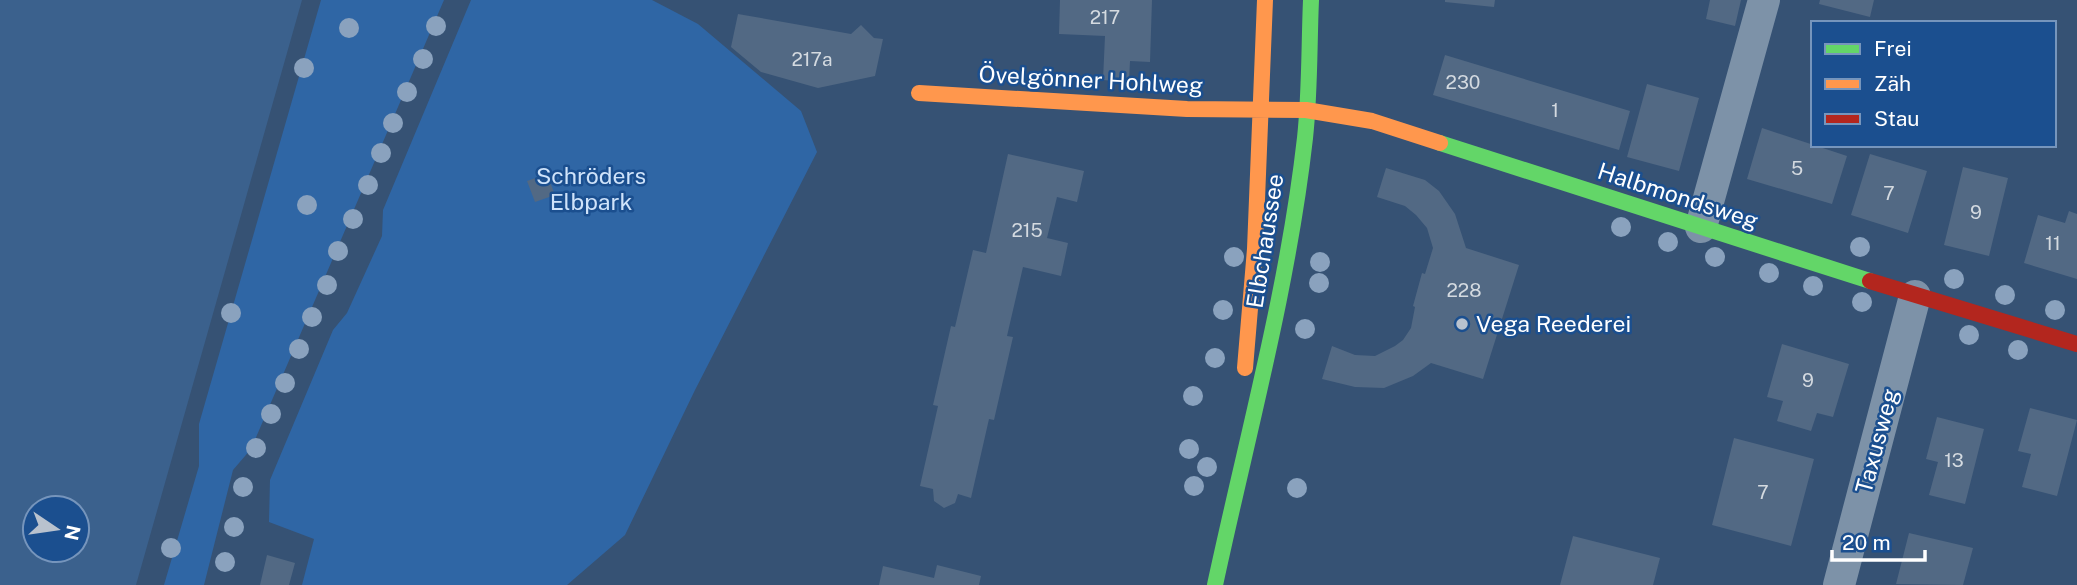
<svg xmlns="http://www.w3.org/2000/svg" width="2077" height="585" viewBox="0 0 2077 585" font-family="'Public Sans',sans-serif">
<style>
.green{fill:#2f66a5}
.water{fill:#3b618d;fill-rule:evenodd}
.building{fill:#526984}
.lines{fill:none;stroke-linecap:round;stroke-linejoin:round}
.street{stroke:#7d92a8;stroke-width:32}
.fast{stroke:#63d668;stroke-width:16}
.slow{stroke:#ff974d;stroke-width:16}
.jam{stroke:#b3261e;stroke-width:16}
.tree{fill:#8aa2be}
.poi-dot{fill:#b9c2ce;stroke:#1b4f8f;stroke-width:2.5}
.labels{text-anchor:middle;stroke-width:5;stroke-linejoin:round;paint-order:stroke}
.number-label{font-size:19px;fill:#d4dae0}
.street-label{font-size:23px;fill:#fff;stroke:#1b4f8f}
.park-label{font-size:23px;fill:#cfe3fa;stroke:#1b4f8f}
.poi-label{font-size:23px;fill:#fff;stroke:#1b4f8f;text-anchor:start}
</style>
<rect width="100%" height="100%" fill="#365274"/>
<!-- green -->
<path class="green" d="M321,0H444L251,449L233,470L204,585H164L199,466V424Z
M471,0H652L698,24L801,111L817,152L695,390L625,535L567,585H302L314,539L269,522L270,480L333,330L347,313L382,236L383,210Z"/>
<!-- water -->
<path class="water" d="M0,0H302L136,585H0ZM35,508H77V550H35Z"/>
<!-- building -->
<path class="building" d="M1060,0H1152L1150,62L1130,61L1129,82L1103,80L1105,36L1059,34Z
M1445,0H1495L1494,7L1445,2Z
M1710,0H1741L1735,26L1706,19Z
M1820,0H1874L1870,17L1819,4Z
M738,14L851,34L861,25L874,38L883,39L875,76L818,88L761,72L731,47Z
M1445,55L1630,111L1619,150L1433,95Z
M1647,84L1699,98L1679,171L1627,157Z
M1762,128L1847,156L1832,204L1747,179Z
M1008,154L1084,171L1077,202L1057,197L1047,238L1068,243L1061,276L1023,267L1007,336L1013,337L994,420L989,419L971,498L958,494L955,503L944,508L934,501L933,489L920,486L938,406L933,405L951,326L955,327L973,250L986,253Z
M1870,154L1927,171L1908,233L1851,215Z
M1963,167L2008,178L1989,256L1944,245Z
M1386,168L1425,180L1439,191L1455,214L1466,248L1519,265L1483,379L1431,363L1413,376L1384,388L1355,387L1322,379L1332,346L1355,355L1375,356L1395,346L1403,340L1411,328L1415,307L1413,306L1422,273L1425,274L1433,248L1427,228L1416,215L1405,206L1377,197Z
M547,174L555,195L535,202L527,181Z
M2069,211L2077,214V279L2024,263L2038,215L2065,223Z
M1782,344L1849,364L1833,417L1817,413L1811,431L1777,421L1783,401L1767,397Z
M2030,408L2077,420L2057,496L2022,487L2031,454L2018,451Z
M1937,417L1984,429L1965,504L1929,495L1938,462L1926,459Z
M1734,438L1814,459L1791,546L1712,525Z
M1909,533L1973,548L1963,585L1896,584Z
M1573,536L1660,558L1653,585H1560Z
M267,555L295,563L289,585H260Z
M937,565L981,576L979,585H879L883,566L934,578Z"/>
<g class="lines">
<!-- street -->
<path class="street" d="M1701,227L1764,0
M1839,585L1915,296"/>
<!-- fast -->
<path class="fast" d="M1440,143L1870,281
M1215,585C1247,436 1288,289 1305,138C1310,92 1309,46 1311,0"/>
<!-- slow -->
<path class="slow" d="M919,93L1187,109L1306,110L1372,121L1440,143
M1245,368L1255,249L1265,0"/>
<!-- jam -->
<path class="jam" d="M1870,281L2077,344"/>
</g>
<!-- trees -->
<g class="tree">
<circle cx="436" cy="26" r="10"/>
<circle cx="349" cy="28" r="10"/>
<circle cx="423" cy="59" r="10"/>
<circle cx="304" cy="68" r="10"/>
<circle cx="407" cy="92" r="10"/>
<circle cx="393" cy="123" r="10"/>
<circle cx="381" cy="153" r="10"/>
<circle cx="368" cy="185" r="10"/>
<circle cx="307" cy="205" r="10"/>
<circle cx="353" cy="219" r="10"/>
<circle cx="1621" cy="227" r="10"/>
<circle cx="1668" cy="242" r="10"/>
<circle cx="1860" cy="247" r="10"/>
<circle cx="338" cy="251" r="10"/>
<circle cx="1234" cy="257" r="10"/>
<circle cx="1715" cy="257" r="10"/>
<circle cx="1320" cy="262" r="10"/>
<circle cx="1769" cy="273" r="10"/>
<circle cx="1954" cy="279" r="10"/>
<circle cx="1319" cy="283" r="10"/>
<circle cx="327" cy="285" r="10"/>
<circle cx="1813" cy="286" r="10"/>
<circle cx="2005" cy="295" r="10"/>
<circle cx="1862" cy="302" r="10"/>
<circle cx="1223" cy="310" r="10"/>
<circle cx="2055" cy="310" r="10"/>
<circle cx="231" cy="313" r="10"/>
<circle cx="312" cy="317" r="10"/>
<circle cx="1305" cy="329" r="10"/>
<circle cx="1969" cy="335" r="10"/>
<circle cx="299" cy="349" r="10"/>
<circle cx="2018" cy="350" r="10"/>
<circle cx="1215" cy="358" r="10"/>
<circle cx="285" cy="383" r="10"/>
<circle cx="1193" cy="396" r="10"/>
<circle cx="271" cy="414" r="10"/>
<circle cx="256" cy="448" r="10"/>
<circle cx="1189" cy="449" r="10"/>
<circle cx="1207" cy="467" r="10"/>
<circle cx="1194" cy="486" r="10"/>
<circle cx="243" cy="487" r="10"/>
<circle cx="1297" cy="488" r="10"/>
<circle cx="234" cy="527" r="10"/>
<circle cx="171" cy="548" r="10"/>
<circle cx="225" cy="562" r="10"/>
</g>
<!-- markers -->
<circle class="poi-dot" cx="1462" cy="324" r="7"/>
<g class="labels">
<!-- number labels -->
<g class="number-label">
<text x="1105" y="24">217</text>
<text x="812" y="66">217a</text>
<text x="1463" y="89">230</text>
<text x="1555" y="117">1</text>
<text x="1797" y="175">5</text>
<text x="1889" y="200">7</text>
<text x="1976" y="219">9</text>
<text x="1027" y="237">215</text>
<text x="2053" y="250">11</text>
<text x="1464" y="297">228</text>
<text x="1808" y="387">9</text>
<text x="1954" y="467">13</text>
<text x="1763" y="499">7</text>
</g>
<!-- street labels -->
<g class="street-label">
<text transform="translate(1091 80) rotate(3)" y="8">Övelgönner Hohlweg</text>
<text transform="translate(1678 196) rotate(18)" y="8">Halbmondsweg</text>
<text transform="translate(1265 241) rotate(-81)" y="8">Elbchaussee</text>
<text transform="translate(1877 441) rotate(-75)" y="8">Taxusweg</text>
</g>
<!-- park labels -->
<g class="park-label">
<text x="591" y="184">Schröders<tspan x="591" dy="26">Elbpark</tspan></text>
</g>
<!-- poi labels -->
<g class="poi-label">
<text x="1476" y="332">Vega Reederei</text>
</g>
</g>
<!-- legend -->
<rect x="1811" y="21" width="245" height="126" fill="#1b4f8f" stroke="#7695bc" stroke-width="2"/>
<rect x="1825" y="44" width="35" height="10" fill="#63d668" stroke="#7695bc" stroke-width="2"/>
<text x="1874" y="56" font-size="21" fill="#ffffff">Frei</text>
<rect x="1825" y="79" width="35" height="10" fill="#ff974d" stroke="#7695bc" stroke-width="2"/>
<text x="1874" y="91" font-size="21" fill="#ffffff">Zäh</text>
<rect x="1825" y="114" width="35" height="10" fill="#b3261e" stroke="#7695bc" stroke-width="2"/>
<text x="1874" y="126" font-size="21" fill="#ffffff">Stau</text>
<!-- north arrow -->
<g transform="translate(56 529) rotate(103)"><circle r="33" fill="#1b4f8f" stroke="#7695bc" stroke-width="2"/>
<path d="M0-5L12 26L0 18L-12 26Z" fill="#b9c2ce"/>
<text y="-10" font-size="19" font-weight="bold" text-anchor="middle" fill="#ffffff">N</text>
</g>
<!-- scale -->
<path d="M1832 550v10h93v-10" fill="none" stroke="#ffffff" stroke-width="3.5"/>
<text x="1842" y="550" font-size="21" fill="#ffffff" stroke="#1b4f8f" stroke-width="5" paint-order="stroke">20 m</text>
</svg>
